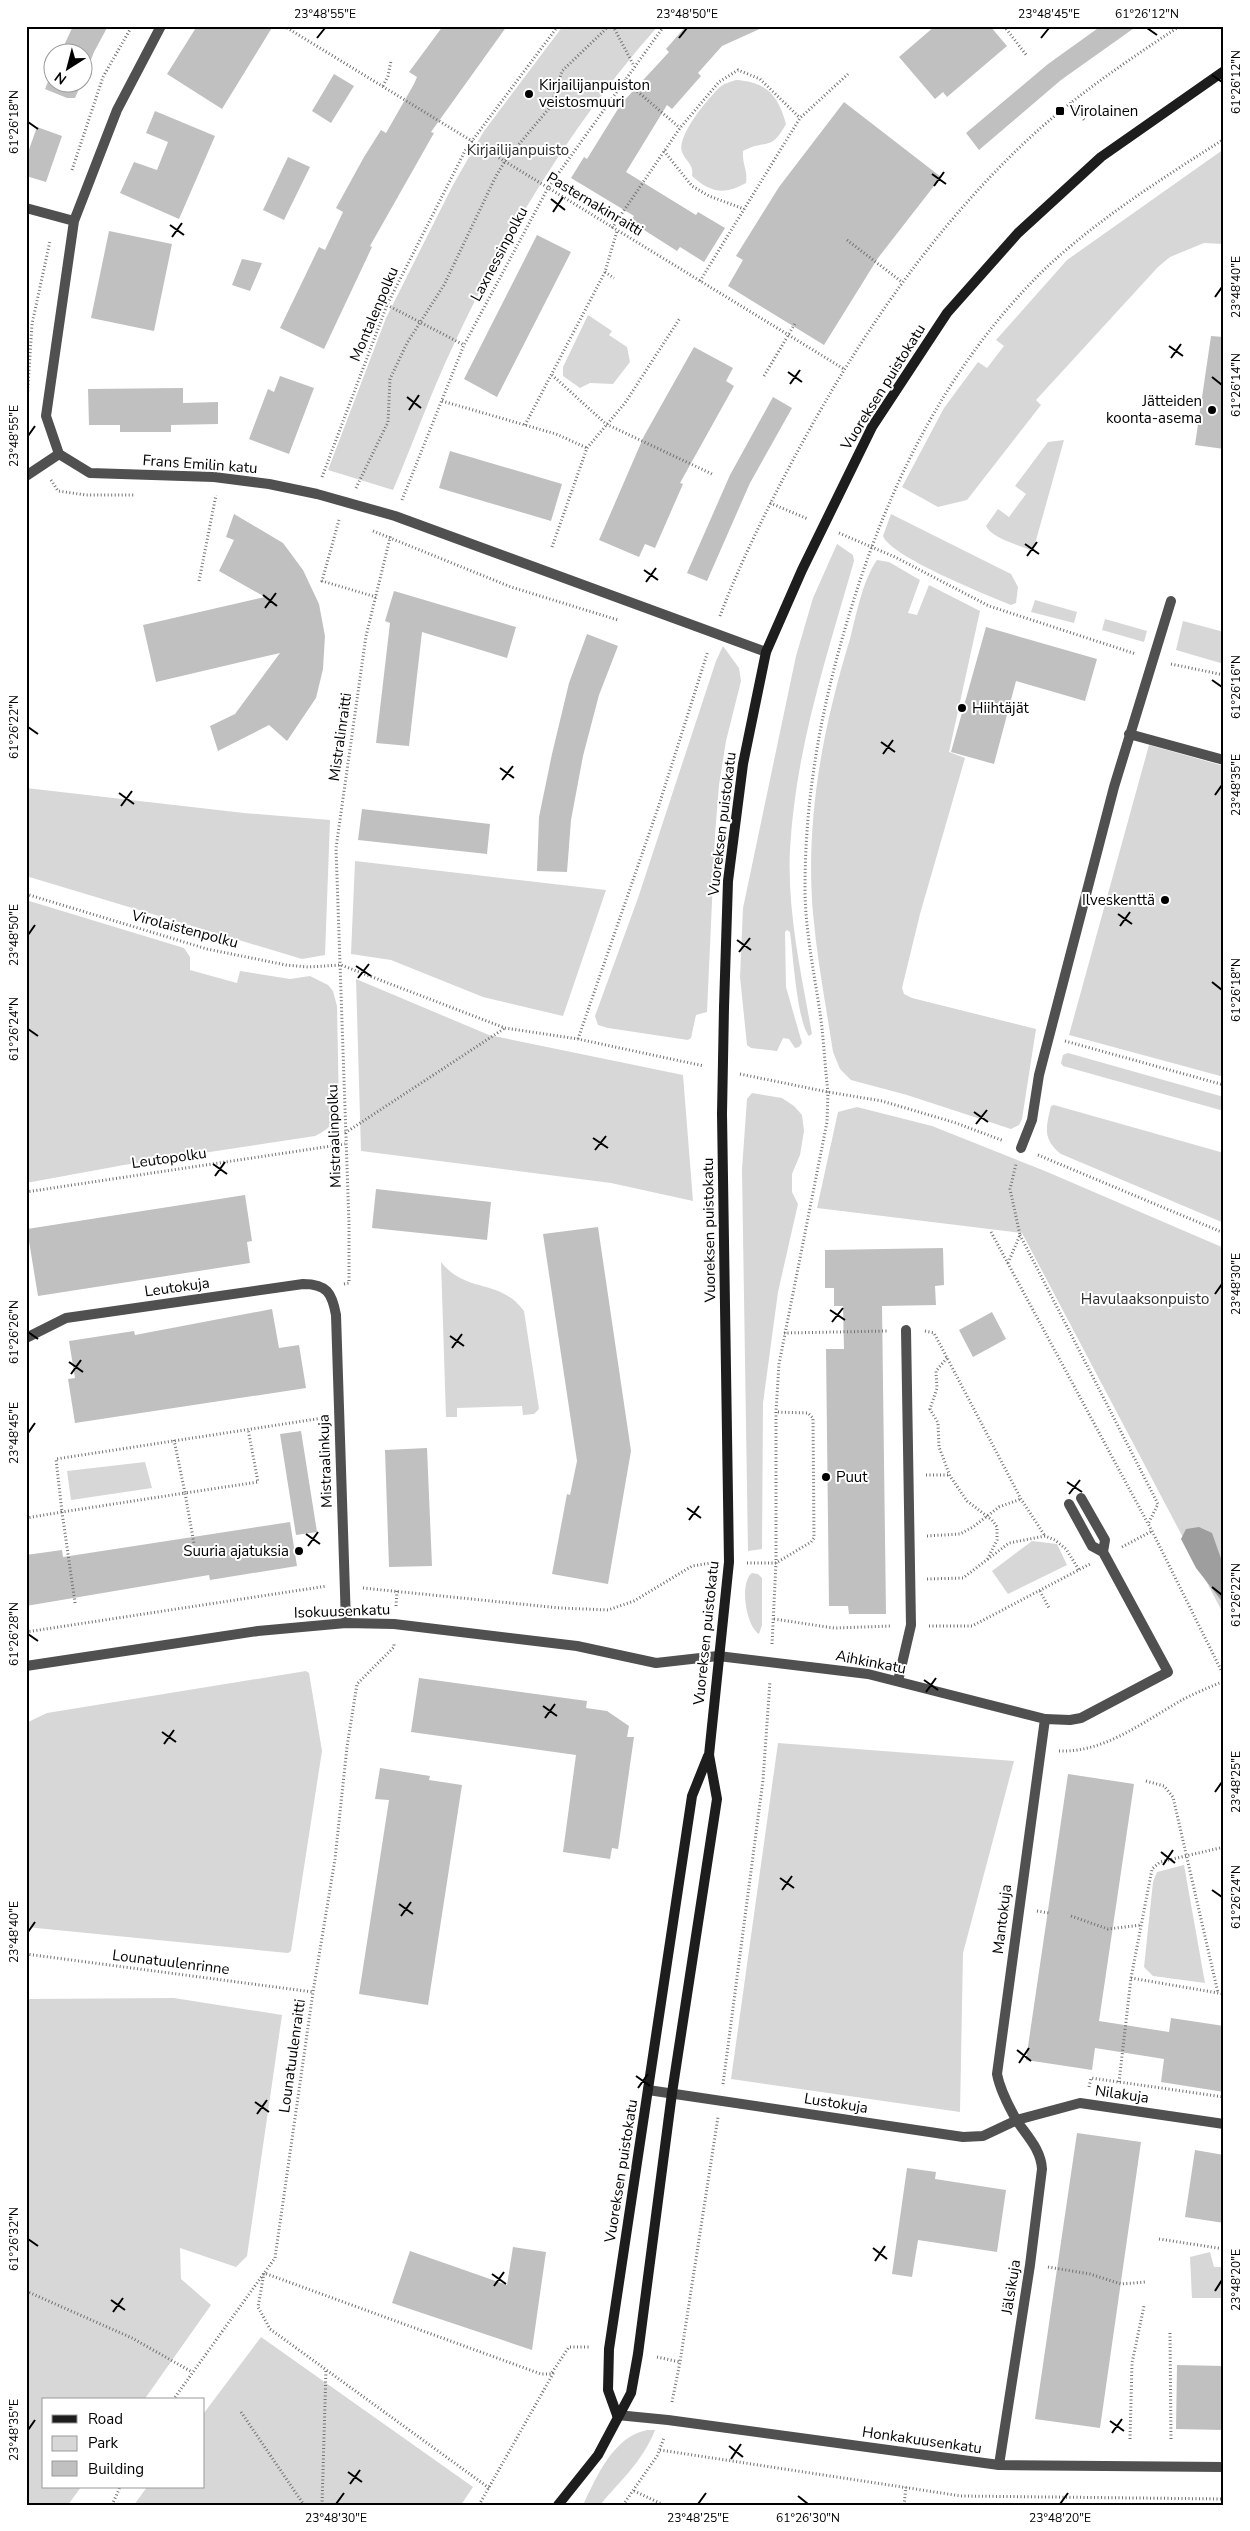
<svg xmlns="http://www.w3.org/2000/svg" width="1250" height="2531" viewBox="0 0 1250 2531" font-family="'Nunito Sans',sans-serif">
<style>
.green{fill:#d7d7d7}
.water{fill:#9e9e9e}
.building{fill:#c0c0c0}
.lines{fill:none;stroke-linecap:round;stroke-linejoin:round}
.path{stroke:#727272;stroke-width:3;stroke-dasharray:1 2.5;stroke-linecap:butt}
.service{stroke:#505050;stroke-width:10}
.minor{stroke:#505050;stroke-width:10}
.tertiary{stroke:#505050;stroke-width:10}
.secondary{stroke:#1d1d1d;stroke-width:10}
.secondary-bridge{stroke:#1d1d1d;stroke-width:10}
.ticks{fill:none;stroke:#000;stroke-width:2}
.poi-dot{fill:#000;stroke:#fff;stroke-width:2}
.labels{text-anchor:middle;stroke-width:4;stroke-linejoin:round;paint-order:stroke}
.poi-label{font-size:15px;fill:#000;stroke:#fff;text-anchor:start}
.park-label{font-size:15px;fill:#2e2e2e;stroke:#fff}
.street-label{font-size:15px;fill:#000;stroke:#fff}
.neatline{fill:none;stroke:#000;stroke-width:2}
.ticks-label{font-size:12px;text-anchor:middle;fill:#000}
</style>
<rect width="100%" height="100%" fill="#fff"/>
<!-- green -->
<path class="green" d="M563,26H658C575,120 507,230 454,344C431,392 414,441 393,490L328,470L386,318L453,185L484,131Z
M736,80C767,82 778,95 786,124C770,153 767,138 743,151C742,165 748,170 746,183C724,195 711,193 692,176C694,164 686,162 682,152C676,136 709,97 721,86C725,83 731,82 736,80Z
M1224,149V244L1204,243L1170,257L1158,267L1036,400L1041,405L967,500L938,507L902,487L944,408L978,362L987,368L1004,346L996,340L1067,260Z
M588,315L612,331L609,335L627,347L630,362L613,384L590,383L580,388L563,376V367Z
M1064,440L1033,551C1021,546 991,538 986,526L998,509L1009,517L1026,494L1015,486L1048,442Z
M891,514L1011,574L1018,587L1016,603L1011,605C987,595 891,557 883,536Z
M837,544L853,555L854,561C826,659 796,747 790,849C787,911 801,973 812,1034L809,1036C797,1021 793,954 790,932L787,930L785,932L786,987L802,1043L799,1047L795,1048L789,1039L783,1038L777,1051L751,1048L747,1045L740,977L743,908L796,656L813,598Z
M877,560L889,562L920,580L908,613L917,615L929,585L980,611L949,752L965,758L920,914L902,988L904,994L912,998L1036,1029L1022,1119L1019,1125L1011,1129L907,1095L851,1080L840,1069L833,1052C826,1006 817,959 813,913C805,820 823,727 850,639C856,616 863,579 877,560Z
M1035,600L1077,612L1074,623L1031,612Z
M1105,619L1147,631L1144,642L1102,630Z
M1183,621L1224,632V664L1176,650Z
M723,646L739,668L741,681L726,741L719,785L715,835L707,1012L696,1015L691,1038L688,1040L608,1028L598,1025L595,1016L638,898L716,661Z
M1149,745L1224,766V1077L1069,1035Z
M26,788L244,813L330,820L325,955L302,959L26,876Z
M355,861L606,890L563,1016L483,997L391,960L351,954Z
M26,900L184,948L190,957V970L237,983L240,971L290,979L310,976L328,985L333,991L337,1006L339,1108C336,1123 329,1129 315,1136L124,1165L26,1183Z
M356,979L489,1035L683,1075L693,1201L611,1183L361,1151Z
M1068,1053L1224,1097V1111L1063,1066L1061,1063L1063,1055Z
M752,1093L782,1098L794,1106L802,1115L804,1131L800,1155L792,1174V1192L798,1204L778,1292L763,1403L762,1549L748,1551L742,1169L747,1099Z
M1054,1105L1224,1153V1223L1061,1154C1042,1139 1046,1127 1051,1106Z
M857,1107L932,1126L1045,1171L1224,1248V1615L1022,1233L817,1208L838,1112Z
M441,1262C466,1294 500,1278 524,1311L539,1409L534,1414L523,1415L522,1406L457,1408V1417H446Z
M145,1462L152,1488L71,1500L67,1471Z
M1032,1541L1057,1544L1067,1565L1008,1594L992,1571Z
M752,1573L758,1574L762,1578V1625L759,1634C746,1626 739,1583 752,1573Z
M306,1671L309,1673L322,1751L291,1951L288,1953L26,1927V1723L47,1713Z
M778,1743L1014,1761L963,1953L960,2112L731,2079Z
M1184,1865L1205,1983L1153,1976L1144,1967L1153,1882L1157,1872Z
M174,1998L282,2015L247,2256L236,2267L180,2248L181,2279L211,2305L144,2400H44V2487H81L68,2505H26V1999Z
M1210,2252L1214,2267H1224V2298H1192L1190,2257Z
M261,2337L473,2487L461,2505H134L147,2487H204V2413Z
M647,2430H655C643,2461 621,2480 600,2505H583C597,2476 613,2437 647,2430Z"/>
<!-- water -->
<path class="water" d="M1199,1527L1212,1533L1224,1567V1604L1196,1568L1181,1539L1186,1529Z"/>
<!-- building -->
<path class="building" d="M73,26H108L94,52L82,82V52H61Z
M197,26H273L222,109L167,74Z
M443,26H507L431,132L434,133L370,246L372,247L324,349L280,328L319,247L325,250L343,212L336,208L364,157L381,130L386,133L414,84L417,77L409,72Z
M686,26H766L722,46L698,73L701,76L672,109L667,105L626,172L696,215L698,212L725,228L704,262L680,247L677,251L630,221L634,216L571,178L584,157L587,159L621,104L669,52L666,49Z
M935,26H990L1007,46L947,97L943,92L935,99L899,57Z
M1101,26H1137L1061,80L979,150L966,133L1048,64Z
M52,72V82H82L75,98H67L45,89Z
M334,74L354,86L331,123L312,111Z
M844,102L941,177L878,258L824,345L728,286L743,260L736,256L779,187Z
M155,111L215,136L179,219L120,193L134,162L157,170L168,142L146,133Z
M37,127L62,136L46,182L26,176V158Z
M288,157L310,167L284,220L263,210Z
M109,231L172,244L154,331L91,318Z
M537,235L571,252L497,397L464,379Z
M242,259L262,263L250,291L232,285Z
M1211,336L1224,337V449L1195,445Z
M694,347L733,368L726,381L734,386L680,483L683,484L655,548L645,544L639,557L599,540L644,436Z
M280,376L314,388L289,454L249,439L268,389L274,392Z
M183,388V403L218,402V424L171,425V432H120V425H89L88,389Z
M773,397L792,408L750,483L707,581L687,573L730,475Z
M450,451L562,484L551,521L439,488Z
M234,514L283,543L303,570L319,604L325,636L323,669L316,698L287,741L269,725L218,751L210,726L235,714L280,653L156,682L143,625L265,597L219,571L234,540L226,537Z
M394,591L516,627L507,658L422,632L409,746L376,743L390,623L385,621Z
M986,627L1097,659L1085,701L1016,681L994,764L951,752Z
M587,634L618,646L599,695L583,756L571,820L567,872L537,871L539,817L552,754L569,683Z
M362,809L490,824L487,854L358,840Z
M376,1189L491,1202L487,1240L372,1228Z
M245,1195L252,1241L247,1242L250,1263L38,1296L27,1229Z
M598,1227L631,1451L608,1584L552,1574L567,1494L570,1495L577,1461L543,1234Z
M943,1248L944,1285L935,1286L936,1305L882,1306L886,1614H849L848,1606H829L826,1349H844L843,1306H834V1288H825V1250Z
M272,1309L279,1348L299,1345L306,1388L75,1423L68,1379L75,1378L69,1341L134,1331L135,1335Z
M992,1312L1006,1339L973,1357L959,1330Z
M301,1431L317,1532L296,1535L280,1434Z
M427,1448L432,1566L389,1567L385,1450Z
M290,1522L297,1566L210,1580L209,1575L26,1606V1555L62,1550L63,1557Z
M419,1678L587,1701L586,1708L607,1711L629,1726L627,1737H634L618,1849L612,1848L610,1859L563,1852L576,1755L411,1732Z
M380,1768L430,1776L429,1780L462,1785L428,2005L359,1994L389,1800L375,1799Z
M1068,1774L1134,1784L1099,2021L1169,2032L1171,2018L1224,2026V2092L1161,2082L1164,2059L1095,2048L1092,2070L1026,2060Z
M1077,2133L1141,2142L1100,2428L1035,2419Z
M1195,2150L1224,2155V2223L1185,2217Z
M907,2168L936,2172L935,2179L1006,2190L997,2252L918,2240L912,2277L892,2274Z
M513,2247L546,2252L532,2350L392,2303L410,2251L507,2285Z
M1177,2365L1224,2366V2430L1176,2429Z"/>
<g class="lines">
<!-- path -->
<path class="path" d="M284,26L844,369
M613,26L634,66
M1004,26L1027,56
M624,80L680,128
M383,86L388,76L391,61
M1070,103L1085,121
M664,151L692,186L709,196L744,209
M72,170L103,77L132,26
M612,228L680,128L719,82L738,70L760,79L800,118
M847,240L902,282
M605,272L614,278
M700,281L800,118L848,74
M387,305L464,345
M552,375L606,424L712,474
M764,376L796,322
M442,401L556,434L587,448
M27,402L32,324L50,241
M525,425L605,272L617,231
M322,477L387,305L466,149L558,26
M51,480L58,491L86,495H134
M356,488L388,422L390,379L407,343L444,285L496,176L505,161L551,106L562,71L609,26
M402,500L464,345L548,188L664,26
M770,503L808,519
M339,520L322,581L376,597
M373,531L511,587L618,620
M839,533L895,557L989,606L1136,654
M552,547L587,448L625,403L680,318
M199,581L216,495
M720,616C740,563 766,511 793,460C854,345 927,236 1021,146C1069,100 1125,62 1180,26
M1171,664L1224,675
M26,894L207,949L286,965L308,967L341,965L505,1028L578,1039L704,1066
M578,1039L659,805L708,651
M1065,1041L1224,1085
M740,1074L828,1092L882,1101L956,1123L1004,1141
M345,1133L505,1028
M1038,1155L1224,1233
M26,1192L345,1144
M991,1232L1152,1531L1224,1676
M1020,1235L1158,1504L1148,1524
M1008,1263L1020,1235L1010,1189L1016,1164
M344,1284L349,1283V1224L336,848L366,636L391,534
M925,1331L934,1333L1021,1499L1045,1536
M784,1333L888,1331
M947,1358L936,1371L937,1388L930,1409L938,1423L939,1447L950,1476L967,1501L992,1520L997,1527V1540L987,1560
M174,1440L185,1493L258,1482L248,1429
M926,1475H950
M26,1518L62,1512L56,1459L323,1418
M927,1536L960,1534L973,1527L999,1507L1021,1499
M1122,1547L1152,1531
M747,1563H776L811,1542L814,1538L813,1418L808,1413L776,1412
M927,1579L963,1578L1009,1543L1045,1536L1055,1540L1066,1549L1079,1570
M363,1588L560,1608L608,1610L634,1601L692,1566L711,1563
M1040,1591L1049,1608
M75,1603L62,1512L185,1493L194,1544
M396,1606L397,1590
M774,1619L834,1628L892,1626
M929,1626H972L1090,1564
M26,1632L327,1586
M772,1644L776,1563V1412L779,1364L827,1122L828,1092C825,1068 824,1044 821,1020C815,976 805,932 805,888C805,788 824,694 854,599C893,475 953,357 1048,266C1101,217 1163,178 1224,139
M1059,1751C1104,1753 1143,1722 1182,1700C1195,1693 1210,1687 1224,1681
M1146,1781L1164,1786L1173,1797L1218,1993
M1037,1911L1049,1913
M1071,1916L1108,1929L1141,1925
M26,1954L313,1992
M1131,1978L1224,1994
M1119,2082L1131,1978L1152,1869L1160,1862L1224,1847
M723,2084L763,1780L770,1681
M1089,2087L1091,2078L1224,2097
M1159,2239L1224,2249
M1048,2267L1090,2274L1121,2284L1145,2282
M26,2291L132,2338L192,2372
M1170,2333L1171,2439
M657,2357L680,2362
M173,2400L275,2258L313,1992L335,1859L347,1747L357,1684L394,1647V1642
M672,2402L680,2362L718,2117
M241,2412L304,2505
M1130,2439L1132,2363L1144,2306
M660,2450L961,2496L1224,2499
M489,2488L270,2329L258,2307L264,2273L541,2374H551L569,2347H591
M634,2491L664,2505
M112,2505L120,2487
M322,2505L326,2369
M479,2505L554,2372
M623,2505L657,2456L664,2438
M904,2505L906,2487"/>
<!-- service -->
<path class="service" d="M1129,734L1224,760
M1021,1148L1032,1120L1039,1075L1114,787L1171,601
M1081,1498L1105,1540L1103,1552
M898,1681L911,1625L906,1330
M1045,1719L1070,1720L1081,1718L1168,1672L1103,1552L1092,1546L1069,1504"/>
<!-- minor -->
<path class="minor" d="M161,26L117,110L74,221L46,416L59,454L90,473L214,477L269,484L317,494L395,516L766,652
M26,208L74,221
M26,476L59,454
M26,1338L66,1318L303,1284C327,1284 332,1293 336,1315L346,1623
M718,1656L868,1674L1045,1719L997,2074C1000,2090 1009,2107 1017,2121C1028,2137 1041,2150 1042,2169L1030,2265L999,2465
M648,2090L963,2137L983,2136L1017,2120L1080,2103L1224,2124"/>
<!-- tertiary -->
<path class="tertiary" d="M26,1666L258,1631L346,1623L394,1624L577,1646L656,1663L718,1656
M617,2415L668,2420L999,2465L1224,2467"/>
<!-- secondary -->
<path class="secondary" d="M724,1007L728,881L743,764L766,652L802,570L872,427L947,313L1018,233L1101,157L1224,71
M617,2415L608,2390L609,2349L692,1796L708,1756
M558,2505L598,2455L631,2393L638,2354L672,2093L717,1799L709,1755L729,1562L722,1114"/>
<!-- secondary-bridge -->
<path class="secondary-bridge" d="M722,1114L724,1007"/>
</g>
<!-- ticks -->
<path class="ticks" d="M1147,28L1157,35M317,38L325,28M679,38L687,28M1041,38L1049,28M1212,75L1222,82M28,122L38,129M932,174L946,184M934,186L944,172M551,199L565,210M553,212L563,197M170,225L184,235M172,237L182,223M1215,297L1222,287M1169,346L1183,356M1171,358L1181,344M788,372L802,382M1212,377L1222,385M790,384L800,370M407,397L421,408M409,410L419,395M28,436L35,426M1025,544L1039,554M1027,556L1037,542M644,570L658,580M646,582L656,568M263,595L277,606M265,608L276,593M1212,680L1222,687M28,727L38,734M881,742L895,752M883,754L893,740M500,768L514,778M502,780L513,766M119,793L134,804M1215,795L1222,785M121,806L132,791M1118,914L1132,924M1120,926L1130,912M28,935L35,925M737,940L751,950M739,952L750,938M356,966L371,976M358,978L369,964M1212,982L1222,990M28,1029L38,1036M974,1112L988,1122M976,1124L987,1110M593,1138L608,1148M595,1150L606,1136M213,1164L227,1174M215,1176L225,1162M1215,1294L1222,1284M830,1310L845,1320M832,1322L843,1308M28,1332L38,1339M450,1336L464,1346M452,1348L462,1334M69,1362L83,1372M71,1374L81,1360M28,1433L35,1423M1067,1482L1082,1492M1069,1494L1080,1480M687,1508L701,1518M689,1520L699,1506M306,1534L320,1544M308,1546L318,1532M1212,1587L1222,1595M28,1634L38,1641M924,1680L938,1690M926,1692L936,1678M543,1706L557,1716M545,1718L555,1704M162,1732L176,1742M164,1744L174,1730M1215,1792L1222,1782M1161,1852L1175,1863M1163,1865L1173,1850M780,1878L794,1888M782,1890L792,1876M1212,1890L1222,1897M399,1904L413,1914M401,1916L411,1902M28,1932L35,1922M1017,2050L1031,2061M1019,2063L1029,2048M636,2076L650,2086M638,2088L648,2074M255,2102L269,2112M257,2114L267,2100M28,2239L38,2246M873,2248L887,2259M875,2261L885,2246M492,2274L506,2284M494,2286L504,2272M1215,2291L1222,2280M111,2300L125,2310M113,2312L123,2298M1110,2421L1124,2431M28,2430L35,2420M1112,2433L1122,2419M729,2446L743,2457M731,2459L741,2444M348,2472L362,2482M350,2484L360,2470M798,2496L808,2504M336,2504L344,2493M698,2504L706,2493M1060,2504L1068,2493"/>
<!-- markers -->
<g class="poi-dot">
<circle cx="529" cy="94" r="5"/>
<rect x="1055" y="106" width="10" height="10" rx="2.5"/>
<circle cx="1212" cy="410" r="5"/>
<circle cx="962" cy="708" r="5"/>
<circle cx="1165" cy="900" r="5"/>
<circle cx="826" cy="1477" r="5"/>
<circle cx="299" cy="1551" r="5"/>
</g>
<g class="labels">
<!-- poi labels -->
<g class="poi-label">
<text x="539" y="90">Kirjailijanpuiston<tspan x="539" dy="17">veistosmuuri</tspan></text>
<text x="1070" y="116">Virolainen</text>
<text x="1202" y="406" text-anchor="end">Jätteiden<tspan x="1202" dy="17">koonta-asema</tspan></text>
<text x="972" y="713">Hiihtäjät</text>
<text x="1155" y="905" text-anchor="end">Ilveskenttä</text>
<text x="836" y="1482">Puut</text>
<text x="289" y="1556" text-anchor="end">Suuria ajatuksia</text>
</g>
<!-- park labels -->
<g class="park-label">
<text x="518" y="155">Kirjailijanpuisto</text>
<text x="1145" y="1304">Havulaaksonpuisto</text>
</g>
<!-- street labels -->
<g class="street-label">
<text transform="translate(595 204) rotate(31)" y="5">Pasternakinraitti</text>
<text transform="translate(499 254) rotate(-62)" y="5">Laxnessinpolku</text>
<text transform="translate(374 314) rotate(-67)" y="5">Montalenpolku</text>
<text transform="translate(883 387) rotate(-58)" y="5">Vuoreksen puistokatu</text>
<text transform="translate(200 464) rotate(4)" y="5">Frans Emilin katu</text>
<text transform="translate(340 737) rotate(-82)" y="5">Mistralinraitti</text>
<text transform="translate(722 824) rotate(-83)" y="5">Vuoreksen puistokatu</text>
<text transform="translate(185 929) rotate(15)" y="5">Virolaistenpolku</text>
<text transform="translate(334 1136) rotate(-92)" y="5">Mistraalinpolku</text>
<text transform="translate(169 1158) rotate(-8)" y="5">Leutopolku</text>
<text transform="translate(709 1230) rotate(-91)" y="5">Vuoreksen puistokatu</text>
<text transform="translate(177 1287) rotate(-8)" y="5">Leutokuja</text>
<text transform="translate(325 1461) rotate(-92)" y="5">Mistraalinkuja</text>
<text transform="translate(342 1611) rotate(-2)" y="5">Isokuusenkatu</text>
<text transform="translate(706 1633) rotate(-84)" y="5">Vuoreksen puistokatu</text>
<text transform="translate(871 1662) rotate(11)" y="5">Aihkinkatu</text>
<text transform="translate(1002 1919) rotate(-83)" y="5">Mantokuja</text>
<text transform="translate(171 1962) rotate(7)" y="5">Lounatuulenrinne</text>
<text transform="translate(292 2056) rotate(-82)" y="5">Lounatuulenraitti</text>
<text transform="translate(1122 2094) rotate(8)" y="5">Nilakuja</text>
<text transform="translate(836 2103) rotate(9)" y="5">Lustokuja</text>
<text transform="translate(621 2171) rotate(-81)" y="5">Vuoreksen puistokatu</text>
<text transform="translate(1011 2287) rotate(-81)" y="5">Jälsikuja</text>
<text transform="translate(922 2440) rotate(8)" y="5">Honkakuusenkatu</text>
</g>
</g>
<!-- border -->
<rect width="1250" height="2531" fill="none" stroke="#ffffff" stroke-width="55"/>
<!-- legend -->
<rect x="42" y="2398" width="162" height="90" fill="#ffffff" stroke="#999999"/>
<rect x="52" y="2415" width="25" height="8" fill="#1d1d1d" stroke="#999999"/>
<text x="88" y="2424" font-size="15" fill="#000000">Road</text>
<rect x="52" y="2436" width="25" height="15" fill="#d7d7d7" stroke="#999999"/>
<text x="88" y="2448" font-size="15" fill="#000000">Park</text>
<rect x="52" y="2461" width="25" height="15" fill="#c0c0c0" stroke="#999999"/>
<text x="88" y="2474" font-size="15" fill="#000000">Building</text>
<!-- north arrow -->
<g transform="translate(68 68) rotate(216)"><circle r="24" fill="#ffffff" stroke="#999999"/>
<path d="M0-4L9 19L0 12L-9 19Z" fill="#000000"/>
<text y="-8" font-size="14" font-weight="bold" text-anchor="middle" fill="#000000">N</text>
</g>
<rect x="28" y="28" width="1194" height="2476" class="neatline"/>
<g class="ticks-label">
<text x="325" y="18">23°48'55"E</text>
<text x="687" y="18">23°48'50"E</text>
<text x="1049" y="18">23°48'45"E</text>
<text x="1147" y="18">61°26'12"N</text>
<text transform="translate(1236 82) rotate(-90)" y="4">61°26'12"N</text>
<text transform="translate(14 122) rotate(-90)" y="4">61°26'18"N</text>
<text transform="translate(1236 287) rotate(-90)" y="4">23°48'40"E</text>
<text transform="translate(1236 385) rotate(-90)" y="4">61°26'14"N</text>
<text transform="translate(14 436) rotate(-90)" y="4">23°48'55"E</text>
<text transform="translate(1236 687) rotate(-90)" y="4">61°26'16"N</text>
<text transform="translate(14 727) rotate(-90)" y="4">61°26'22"N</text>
<text transform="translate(1236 785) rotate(-90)" y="4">23°48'35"E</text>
<text transform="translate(14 935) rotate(-90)" y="4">23°48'50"E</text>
<text transform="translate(1236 990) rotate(-90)" y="4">61°26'18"N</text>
<text transform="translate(14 1029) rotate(-90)" y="4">61°26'24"N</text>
<text transform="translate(1236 1284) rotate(-90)" y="4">23°48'30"E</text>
<text transform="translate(14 1332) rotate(-90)" y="4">61°26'26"N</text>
<text transform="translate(14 1433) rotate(-90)" y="4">23°48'45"E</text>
<text transform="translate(1236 1595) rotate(-90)" y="4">61°26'22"N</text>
<text transform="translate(14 1634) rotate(-90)" y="4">61°26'28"N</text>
<text transform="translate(1236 1782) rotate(-90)" y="4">23°48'25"E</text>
<text transform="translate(1236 1897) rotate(-90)" y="4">61°26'24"N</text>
<text transform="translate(14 1932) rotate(-90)" y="4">23°48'40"E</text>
<text transform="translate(14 2239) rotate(-90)" y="4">61°26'32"N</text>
<text transform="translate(1236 2280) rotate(-90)" y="4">23°48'20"E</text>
<text transform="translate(14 2430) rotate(-90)" y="4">23°48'35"E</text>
<text x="336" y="2522">23°48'30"E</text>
<text x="698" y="2522">23°48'25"E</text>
<text x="808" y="2522">61°26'30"N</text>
<text x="1060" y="2522">23°48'20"E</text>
</g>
</svg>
